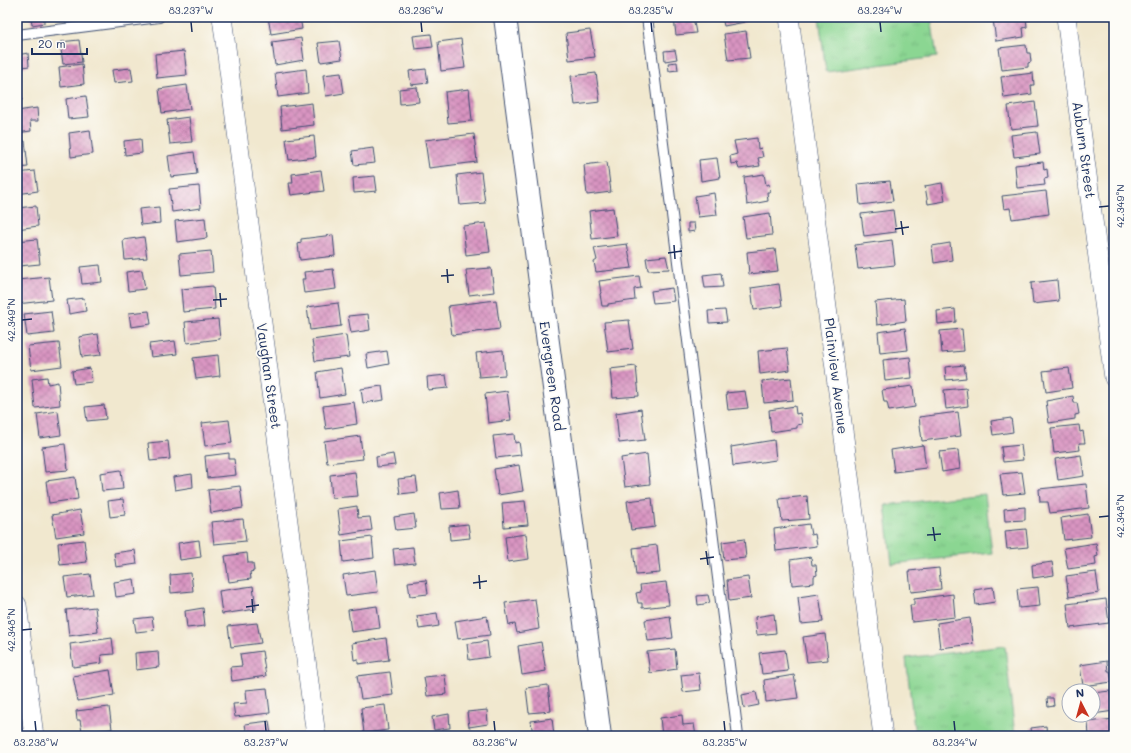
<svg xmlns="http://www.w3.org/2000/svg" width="1131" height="753" viewBox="0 0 1131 753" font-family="Mali,sans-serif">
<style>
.grass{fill:url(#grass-tufts);stroke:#538278}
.building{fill:url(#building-cross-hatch)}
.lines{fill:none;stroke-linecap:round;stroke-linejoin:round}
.service-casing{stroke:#3b4b6f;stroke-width:12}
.minor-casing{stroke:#3b4b6f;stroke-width:20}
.tertiary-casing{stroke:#3b4b6f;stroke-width:24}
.service{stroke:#fff;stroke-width:10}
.minor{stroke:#fff;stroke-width:19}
.tertiary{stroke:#fff;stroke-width:22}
.ticks{fill:none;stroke:#1b2f5e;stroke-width:1.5}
.labels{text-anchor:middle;stroke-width:3.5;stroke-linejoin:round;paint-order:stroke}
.street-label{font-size:14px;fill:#1b2f5e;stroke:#fdfcf7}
.neatline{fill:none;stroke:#1b2f5e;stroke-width:1.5}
.ticks-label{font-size:10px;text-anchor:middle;fill:#1b2f5e}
</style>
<defs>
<pattern id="grass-tufts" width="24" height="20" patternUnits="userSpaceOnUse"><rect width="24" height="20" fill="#8bd692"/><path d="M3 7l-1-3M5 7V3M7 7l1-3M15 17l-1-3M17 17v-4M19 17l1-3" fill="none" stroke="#77b880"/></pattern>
<pattern id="building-cross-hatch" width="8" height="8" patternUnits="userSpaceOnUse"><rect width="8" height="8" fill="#d994c1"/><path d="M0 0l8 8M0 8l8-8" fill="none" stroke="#af79a0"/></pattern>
</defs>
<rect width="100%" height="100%" fill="#fdfcf7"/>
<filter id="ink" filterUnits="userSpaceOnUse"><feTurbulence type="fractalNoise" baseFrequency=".025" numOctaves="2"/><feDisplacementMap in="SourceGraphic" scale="8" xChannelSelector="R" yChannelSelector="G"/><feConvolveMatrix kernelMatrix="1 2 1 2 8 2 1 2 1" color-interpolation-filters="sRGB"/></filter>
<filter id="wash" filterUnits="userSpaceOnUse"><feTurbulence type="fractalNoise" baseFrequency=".012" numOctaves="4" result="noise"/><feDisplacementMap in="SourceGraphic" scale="16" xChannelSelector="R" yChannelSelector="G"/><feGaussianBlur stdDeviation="0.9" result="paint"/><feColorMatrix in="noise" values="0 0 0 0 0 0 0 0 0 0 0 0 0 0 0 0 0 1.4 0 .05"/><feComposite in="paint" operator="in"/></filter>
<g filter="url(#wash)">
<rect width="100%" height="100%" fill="#f1e8cf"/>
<!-- grass -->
<path class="grass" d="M819,17H931L937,57L826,72Z
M985,494L992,553L892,564L885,505Z
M1005,646L1015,736H915L906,658Z"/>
<g id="blocks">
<!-- building -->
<path class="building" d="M31,17H44V23L32,25Z
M268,17H300L302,29L271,34Z
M680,17H693L696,33L676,35L674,18Z
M722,17H744L745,22L724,26Z
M1009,17H1026L1027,27L1023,28L1024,37L996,41L993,19Z
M590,30L595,57L569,60L566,33Z
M746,31L750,58L728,60L724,34Z
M431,34L433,47L415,49L413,36Z
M301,38L304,60L275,65L272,42Z
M461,39L465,68L441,71L438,42Z
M79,40L82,62L63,64L60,42Z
M339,41L342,59L321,62L318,43Z
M1026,45L1027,53H1030L1031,62L1028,63V67L1002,70L999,48Z
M675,50L677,59L665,61L664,51Z
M184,51L187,75L157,78L155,54Z
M28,53L29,66L17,68V55Z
M677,62L678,70L669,71L668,63Z
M82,64L84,84L61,87L59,67Z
M131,68L133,81L114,83L112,70Z
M306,69L308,93L278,97L275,73Z
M426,69L428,83L411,85L409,71Z
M341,73L344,93L326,96L323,75Z
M596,73L600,102L575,105L571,76Z
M1033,73L1034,85H1031L1032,94L1004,98L1001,77Z
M17,79H19L22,100L17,101Z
M187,85L190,109L162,113L159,89Z
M417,87L419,102L400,104L399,89Z
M469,89L472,121L448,123L445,92Z
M86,96L89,117L68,119L66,99Z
M1035,102L1038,126L1011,129L1008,106Z
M312,103L314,125L282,129L280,107Z
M37,108L38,121H30L31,131L17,133V111Z
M189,117L192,142L170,144L167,120Z
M90,130L93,154L71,157L69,133Z
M1037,132L1040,154L1014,157L1011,135Z
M474,134L477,162L429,168L425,140Z
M314,136L316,157L289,160L286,139Z
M757,138L758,149L761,148L763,157L758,158L760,166L739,169L737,163L731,164L730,156L737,154L734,141Z
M141,139L142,153L125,155L124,141Z
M25,141L28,167L17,168V142Z
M373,148L375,163L354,165L352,151Z
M194,152L197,174L171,177L168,156Z
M717,158L720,178L701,181L699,160Z
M607,162L611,192L587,195L584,165Z
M1043,162L1044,170L1047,169L1048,178L1044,179L1045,185L1017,188L1015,165Z
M321,170L324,191L291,195L289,183H293L292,174Z
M35,171L38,191L17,194V173Z
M481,172L485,203L460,205L457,175Z
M764,174L766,185L769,184L770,192H767L768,201L747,205L744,177Z
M375,176L377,191L354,193L353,178Z
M890,181L893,201L860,205L858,184Z
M942,183L945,201L928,204L925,186Z
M199,186L201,208L172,212L169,189Z
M1046,191L1049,214L1012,219L1010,208L1004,209L1002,196Z
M714,193L717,215L698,217L695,196Z
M36,206L38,226L17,229V208Z
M159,207L160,223L141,225L139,209Z
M613,208L617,236L592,239L589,211Z
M893,210L896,232L864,236L861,214Z
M770,213L772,235L746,238L743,217Z
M205,218L207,238L177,242L175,221Z
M486,223L490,252L466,255L463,226Z
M688,223H694L695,231L688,232Z
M333,235L335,256L300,260L298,244L301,243V239Z
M144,237L147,258L125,260L123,240Z
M37,239L40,264L19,266L17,241Z
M892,240L895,265L858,269L855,245Z
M950,243L952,260L934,263L932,246Z
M627,244L632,268L596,272L594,262L597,260L594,248Z
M775,249L778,271L749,274L747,252Z
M211,251L213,272L181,275L179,254Z
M666,256L669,269L648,270L646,258Z
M100,265L102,282L82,284L80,267Z
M491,268L494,292L469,295L466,270Z
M333,269L336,289L304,293L302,279H305L304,272Z
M142,270L145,289L128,291L126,272Z
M721,273L723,287L705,288L703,275Z
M639,276L641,288L634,289L635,300L608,304V306H602L600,294L601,293L599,281Z
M49,277L52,300L17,304V280Z
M1057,280L1059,301L1033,304L1031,283Z
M779,284L782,306L754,310L751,288Z
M213,286L215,309L183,312L181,289Z
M672,288L674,301L653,303L651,291Z
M84,298L86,311L69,314L67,300Z
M904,299L906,321L877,325L875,302Z
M496,300L500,329L452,335L448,306Z
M338,303L341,326L310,330L307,307Z
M955,309L956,322L938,324L937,311Z
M725,310L727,322L709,323L708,311Z
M51,311L54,333L27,336L24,314Z
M149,311L151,324L131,327L129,313Z
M368,314L370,330L351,333L348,316Z
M218,319L220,339L187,343L185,322Z
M629,320L633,349L608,352L604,322Z
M905,328L908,350L880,353L878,332Z
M962,329L964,351L942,353L940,331Z
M98,334L101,355L82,357L79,337Z
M346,335L349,357L315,361L312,340Z
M175,341L177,354L151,357L149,344Z
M59,343L62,366L31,370L28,346Z
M787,348L790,370L760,374L758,351Z
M503,350L505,375L479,377L476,353Z
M387,351L389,364L368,368L366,354Z
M218,355L220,376L196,379L193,358Z
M910,357L912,378L885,381L883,360Z
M964,365L966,378L946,380L945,367Z
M636,366L639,396L613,398L610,369Z
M90,368L92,382L74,384L72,371Z
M341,368L345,394L320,398L317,372Z
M1069,368L1072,388L1046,392L1043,371Z
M446,375L448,388L428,390L427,377Z
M47,377L48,384L58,382L60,405L35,408L32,379Z
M791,378L793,400L764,403L762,381Z
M382,386L384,400L363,403L361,389Z
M913,386L915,407L889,411L887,402H884L882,390Z
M966,388L968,406L946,409L944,390Z
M507,391L511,420L488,423L485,394Z
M745,391L748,408L728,410L726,393Z
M1073,396L1074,403H1077L1079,414L1075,415V419L1049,423L1046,401Z
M354,402L357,424L326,429L323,406Z
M104,405L106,419L87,421L85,407Z
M795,406L796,414L800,413L802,424L797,425V428L771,432L769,410Z
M641,409L645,440L619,443L616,413Z
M58,411L61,435L40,438L37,414Z
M958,412L961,436L922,441L919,417Z
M1011,418L1013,432L993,435L991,421Z
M229,420L232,443L205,446L202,423Z
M1079,425L1080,432L1083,431L1085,443H1079L1080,450L1054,453L1051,428Z
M514,434L515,443L519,442L521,455L496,458L493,436Z
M360,436L363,459L327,463L324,441Z
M774,440L776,460L733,466L731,447Z
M168,441L170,459L150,461L148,443Z
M65,444L68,470L45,472L42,447Z
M923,445L926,468L894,472L891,450Z
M1021,445L1023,460L1003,462L1001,447Z
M958,450L960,469L942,472L939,452Z
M229,453V459H234L236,475L207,478L205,456Z
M393,454L395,465L377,467L376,457Z
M647,454L650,484L625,487L621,458Z
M1081,455L1084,476L1058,480L1055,459Z
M519,465L523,491L498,495L494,469Z
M121,470L123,489L102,491L100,473Z
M355,472L358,496L332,498L330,475Z
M1022,472L1025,493L1003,495L1000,474Z
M192,474L193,487L175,490L173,477Z
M75,477L78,499L49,503L46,481Z
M416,477L418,492L400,494L398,479Z
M1086,484L1089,508L1050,513L1048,502H1040L1039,489Z
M240,486L243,508L211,513L208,490Z
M458,490L460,508L442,509L440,493Z
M807,496L809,519L782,521L779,499Z
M652,498L655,527L631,530L627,501Z
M123,499L125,515L110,517L108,501Z
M525,501L528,525L504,527L502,503Z
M357,506L358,518L370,517L372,530L341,535L338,509Z
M1025,507V520L1005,521L1004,509Z
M80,510L84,533L56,537L52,515Z
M414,514L416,528L396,530L394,517Z
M1088,514L1091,537L1064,540L1061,518Z
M243,519L246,541L214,544L211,522Z
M468,524L470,538L450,540L449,526Z
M809,524L811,535L815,534L817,546L776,551L774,529Z
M1026,529L1028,547L1007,549L1005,531Z
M526,534L529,559L508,562L505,537Z
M372,537L374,558L343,562L341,541Z
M744,539L746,558L724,560L722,542Z
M84,540L87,562L60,565L58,543Z
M199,540L201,557L180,560L178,543Z
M1096,543L1098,556L1095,557L1096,565L1068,569L1064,548Z
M657,545L660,573L636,575L633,548Z
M413,547L415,563L395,565L393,549Z
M135,550L137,564L116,567L114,553Z
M247,553L248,563H253L254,571L250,572L251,579L229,582L225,556Z
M811,557L812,565H816L817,575L814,576V583L792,585L790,560Z
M1052,562L1054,575L1033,578L1032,565Z
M939,568L941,589L911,592L909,571Z
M375,570L378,592L346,596L343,575Z
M1096,572L1099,593L1069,597L1066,576Z
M191,573L193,591L171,593L170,575Z
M90,574L93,594L67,597L64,577Z
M748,577L751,598L729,601L727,580Z
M134,579L136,594L116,597L114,582Z
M426,580L428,594L410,596L408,582Z
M666,582L669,605L642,608V603H638L636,593L641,592L640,585Z
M253,586L256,609L222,614L219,591Z
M993,587L995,602L976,605L974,590Z
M1038,587L1040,606L1019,608L1017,589Z
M819,594L823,622L801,624L798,597Z
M953,594L955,617L912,622L910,605H914V599Z
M708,595L710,603L698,605L697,596Z
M535,599L539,629L517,633L515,624L509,625L505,603Z
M1106,599L1109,623L1070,628L1067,604Z
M377,606L380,628L351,632L348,610Z
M95,607L98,632L69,636L66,610Z
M203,608L205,626L187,628L185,611Z
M437,613L439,626L419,629L417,616Z
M774,614L776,633L757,635L755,617Z
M487,616L490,635L458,639L455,621Z
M670,616L673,638L648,641L645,620Z
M152,617L154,630L136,632L134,619Z
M970,618L973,644L940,648L937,623Z
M257,623L261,643L231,647L228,626Z
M825,634L828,660L807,662L803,637Z
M112,638L114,654L101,655L102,663L73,667L70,644Z
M386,638L389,660L358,664V659L354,660L352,643Z
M487,641L489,657L469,660L467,644Z
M541,642L546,671L522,675L518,646Z
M675,649L677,669L650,673L647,652Z
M785,650L788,671L762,674L759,653Z
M158,651L159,667L136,670L135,653Z
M262,651L266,676L232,681L230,667L242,666L240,654Z
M1107,661L1108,671H1110L1112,682L1083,686L1080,665Z
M110,670L114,695L78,701L73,676Z
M390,672L393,695L361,699L357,676Z
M699,673L701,690L683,692L681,675Z
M445,675L447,694L427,696L424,677Z
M794,675L798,698L766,702L764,680Z
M548,685L551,711L529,713L526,688Z
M267,688L270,713L235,717L233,704L247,703L246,690Z
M1110,691L1111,701H1114V711L1093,714V693Z
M756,692L759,705L744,708L742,695Z
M1047,698H1053L1054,706L1048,707Z
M385,705L388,730L364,733L361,708Z
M109,707L112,729L82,732L80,720H77L76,711Z
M487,710L488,724L469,727L467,712Z
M449,714L450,728L434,730L432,717Z
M682,715L683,725L694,724L696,736H662L660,718Z
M552,718L554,736H533L531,721Z
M1114,719V736H1089L1088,722Z
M269,721L271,736H247L245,724Z
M1046,726L1047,736H1032L1031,728Z"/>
</g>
</g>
<g filter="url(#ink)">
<use href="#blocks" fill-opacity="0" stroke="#3b4b6f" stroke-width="1"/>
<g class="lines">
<defs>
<path id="service" d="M647,17L738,736
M17,35L159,17"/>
<path id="minor" d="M222,17L316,736
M789,17L883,736
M1066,17L1114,378
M17,605L34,736"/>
<path id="tertiary" d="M505,17L600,736"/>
</defs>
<!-- service casing -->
<use href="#service" class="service-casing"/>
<!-- minor casing -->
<use href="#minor" class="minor-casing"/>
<!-- tertiary casing -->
<use href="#tertiary" class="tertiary-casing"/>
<!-- service -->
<use href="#service" class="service"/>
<!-- minor -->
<use href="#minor" class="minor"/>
<!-- tertiary -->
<use href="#tertiary" class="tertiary"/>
</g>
</g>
<!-- ticks -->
<path class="ticks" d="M191,22L192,32M421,22L422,32M651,22L652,32M880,22L881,32M1099,207L1109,206M901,221L903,235M895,229L909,227M674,245L675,259M668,253L682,251M447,269L448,283M441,276L454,275M220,293L221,307M213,300L227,299M22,320L32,319M1099,517L1109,516M933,527L935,541M927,535L941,534M706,551L708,565M700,559L714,557M479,575L480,589M473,583L487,581M252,599L253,613M246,607L259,605M22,630L32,629M35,721L36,731M265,721L266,731M494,721L495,731M724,721L725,731M954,721L955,731"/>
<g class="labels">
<!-- street labels -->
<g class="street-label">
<text transform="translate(1084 150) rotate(82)" y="5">Auburn Street</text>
<text transform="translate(269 376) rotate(82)" y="5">Vaughan Street</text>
<text transform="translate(552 376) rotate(82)" y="5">Evergreen Road</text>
<text transform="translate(836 376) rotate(83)" y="5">Plainview Avenue</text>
</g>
</g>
<!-- margin -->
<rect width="1131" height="753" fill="none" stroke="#fdfcf7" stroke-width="44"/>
<!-- north arrow -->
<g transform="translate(1081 703) rotate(354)"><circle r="19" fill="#fdfcf7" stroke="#a3aaba"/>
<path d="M0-3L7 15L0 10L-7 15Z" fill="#c8321e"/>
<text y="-6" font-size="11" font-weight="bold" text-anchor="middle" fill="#1b2f5e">N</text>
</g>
<!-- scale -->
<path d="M32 48v6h55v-6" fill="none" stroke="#1b2f5e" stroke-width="2"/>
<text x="38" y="48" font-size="12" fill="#1b2f5e" stroke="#fdfcf7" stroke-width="3" paint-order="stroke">20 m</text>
<rect x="22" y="22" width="1087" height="709" class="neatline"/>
<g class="ticks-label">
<text x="191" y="14">83.237°W</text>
<text x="421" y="14">83.236°W</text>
<text x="651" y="14">83.235°W</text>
<text x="880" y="14">83.234°W</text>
<text transform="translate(1120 206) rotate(-90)" y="4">42.349°N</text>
<text transform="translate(11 320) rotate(-90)" y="4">42.349°N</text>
<text transform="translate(1120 516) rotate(-90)" y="4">42.348°N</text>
<text transform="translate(11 630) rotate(-90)" y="4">42.348°N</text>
<text x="36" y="746">83.238°W</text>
<text x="266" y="746">83.237°W</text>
<text x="495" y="746">83.236°W</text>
<text x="725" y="746">83.235°W</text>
<text x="955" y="746">83.234°W</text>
</g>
</svg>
